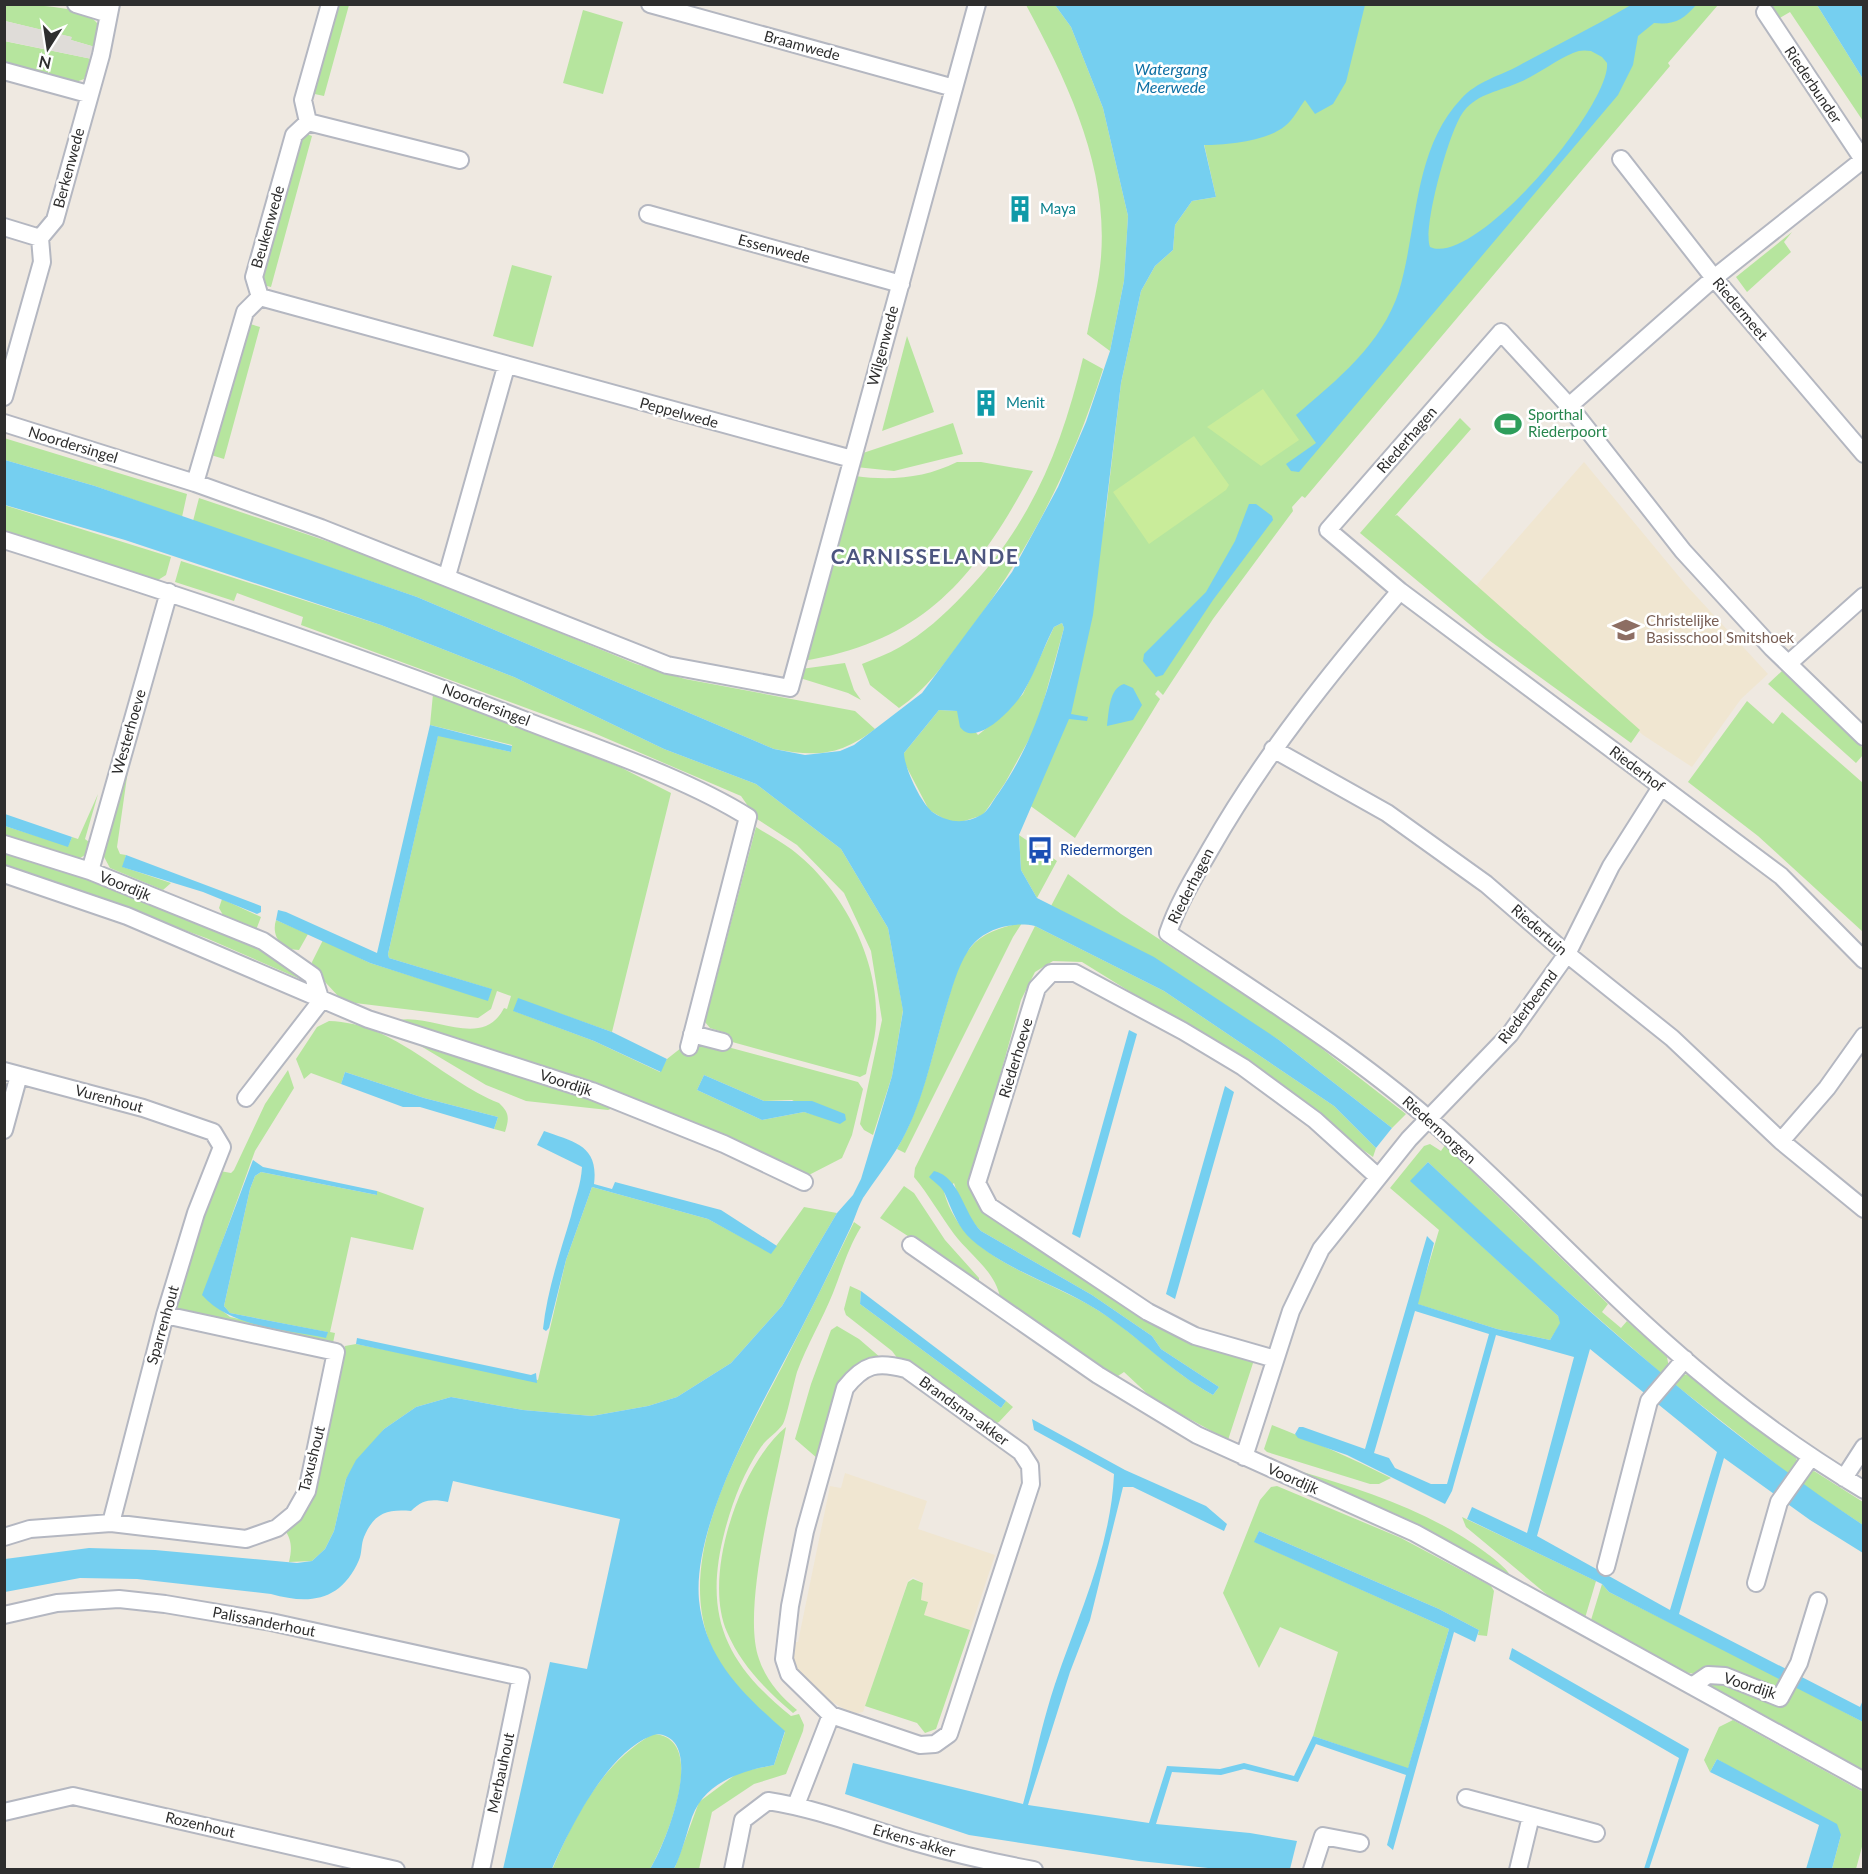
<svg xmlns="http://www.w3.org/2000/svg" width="1868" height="1874" viewBox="0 0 1868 1874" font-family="Lato,sans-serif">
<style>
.education{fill:#f0e6d1}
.green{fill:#b6e59e;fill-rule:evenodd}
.pitch{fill:#c9ec9a}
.plaza{fill:#dfdcd8}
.water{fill:#75cff0;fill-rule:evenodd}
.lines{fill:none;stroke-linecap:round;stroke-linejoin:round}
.street-casing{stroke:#b4b7c1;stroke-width:20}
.street{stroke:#fff;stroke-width:16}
.labels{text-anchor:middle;stroke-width:5;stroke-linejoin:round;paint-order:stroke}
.street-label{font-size:15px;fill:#2e2e2e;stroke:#fff}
.culture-label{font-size:15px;fill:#0d838f;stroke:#fff;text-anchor:start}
.leisure-label{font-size:15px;fill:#27864d;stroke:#fff;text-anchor:start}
.education-label{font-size:15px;fill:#785e54;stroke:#fff;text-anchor:start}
.transit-label{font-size:15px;fill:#164399;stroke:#fff;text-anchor:start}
.water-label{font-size:16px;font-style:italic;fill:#0d6fa3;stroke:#fff}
.district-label{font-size:21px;font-weight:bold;letter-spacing:1.5px;fill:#4d5680;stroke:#fff}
</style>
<rect width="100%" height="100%" fill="#efe9e1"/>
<!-- education -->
<path class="education" d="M1584,462L1686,585L1768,674L1741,699L1692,767L1643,735L1475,587Z
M845,1473L927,1501L918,1529L995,1555L970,1630L923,1615L921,1600L923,1583L913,1577L908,1581L863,1712L853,1714L818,1694L793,1669L790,1655L792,1642H798L830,1486L841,1488Z"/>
<!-- green -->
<path class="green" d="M5,5C26,5 88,4 99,26L95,47L71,40V37L5,21Z
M335,5H349L324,96L310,93Z
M1026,5H1055L1071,27L1103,108L1128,216L1124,281L1110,351L1087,334C1092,309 1099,283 1101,257C1108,166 1068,83 1026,5Z
M1351,5H1718L1668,63L1670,66L1305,498L1302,496L1292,507L1293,511L1213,619L1163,695L1158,690L1155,694L1160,699L1075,838L1025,802L1105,519L1121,383L1141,291L1155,266L1173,250L1175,225L1192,201L1216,197L1204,144Z
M1764,5H1817L1863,79V121L1790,12L1778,19Z
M583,10L623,22L603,94L563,83Z
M4,41L92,59L84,79L76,82L5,62Z
M304,133L312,136L271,287L263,285L260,277L298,139Z
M1792,232L1784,242L1791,252L1747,292L1736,277Z
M512,265L552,276L533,347L493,336Z
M247,323L260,327L224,459L211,455Z
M907,336L934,412L882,431Z
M1083,358L1103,369C1072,468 1026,557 963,639C942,666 928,688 899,708L870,685L862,664C874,659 888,654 900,647C923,634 944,615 963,595C1030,526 1061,450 1083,358Z
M1460,418L1471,429L1395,516L1397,515L1640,730L1631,743L1486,638L1360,533Z
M953,423L963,454L894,471L856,467L860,454Z
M4,438L187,494L182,517L95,486L5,460Z
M957,462H981L1033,471C977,575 926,641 803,661L855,476C891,481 925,478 957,462Z
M199,498L383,560L636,664L685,679L855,711L875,729C840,756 816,757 774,749L417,597L193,521Z
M4,505L171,557L166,575L158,580L5,534Z
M181,561L381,625L514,677L664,749L756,784L841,849L888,928L903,1010L892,1076L873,1135L864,1130L860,1124L882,1020L871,951L844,893L797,845L757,819L741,796L594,733L301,625L303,617L237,593L234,601L175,582Z
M1062,623L1064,628L1037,725L1005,783L983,815L958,823L946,820L929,810L904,762V753L939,710L958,711L978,735L998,719L1023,694L1054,627Z
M845,663L854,690L861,700L848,693L800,678L801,669Z
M1782,671L1863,748V755L1856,763L1768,684Z
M433,694L620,767L671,793L612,1032L518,999L514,1011L594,1041L660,1072L667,1059L681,1048H696L709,1042L858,1082L863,1089L852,1135L842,1158L805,1177L736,1140L595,1082L399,1020C434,1014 483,1050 504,1008L507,1009L511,996L497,991L491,1009L478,1018L355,1003L339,997L313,969L312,962L323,940L370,963L488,1000L491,989L389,958L388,954L438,735L511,752L512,745L430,725ZM704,1075L764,1101L792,1100L822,1117L804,1112L762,1120L697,1090Z
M1747,701L1773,724L1782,712L1863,783V932L1758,836L1688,782Z
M129,763L117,847L120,854L126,855L123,867L171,883L163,890L110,868L103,855Z
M98,794L85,839L89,842L85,855L77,860L5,838V826L68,846L72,837L78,839Z
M756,827C767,834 780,841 791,849C842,887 880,960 876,1024C875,1041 869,1058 866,1074L860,1077L725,1040L726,1033L710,1028L705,1022Z
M1019,835L1057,861L1037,898L1021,870Z
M5,850C91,877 181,907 262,950C278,958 293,971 307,982L206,938L5,865Z
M1068,874L1121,914L1303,1034L1406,1114L1392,1128L1279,1040L1051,906Z
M222,899L261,917L256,930L223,915L219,908Z
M276,920L308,934L299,950C281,950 271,936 276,920Z
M1022,923L1013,937L905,1153L897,1149C922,1106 932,1055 946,1007C952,988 957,963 970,948C983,932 1003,927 1022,923Z
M1035,926L1164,991L1334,1106L1376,1148L1373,1157L1200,1035L1082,962L1053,961L1035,972L1021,1000L972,1177L975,1200L986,1214L1118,1299L1254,1360L1228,1440L1153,1399L1124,1372L1115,1378L1000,1297C995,1271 969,1254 954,1234C940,1215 929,1195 914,1177L915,1168ZM954,1183C959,1200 968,1218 981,1231L1092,1295L1152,1336L1161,1349L1219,1387L1213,1395C1171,1372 1139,1336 1099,1311C1045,1276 963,1262 944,1192Z
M329,1021C396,1023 440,1079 499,1103C510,1113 509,1119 505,1132L494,1129L498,1117L424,1098L345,1072L341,1084L311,1073L304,1079L296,1059L317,1027Z
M419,1045L543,1082L613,1108L608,1110L526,1101L486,1085Z
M288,1070L294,1088L255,1151L203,1295L230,1317L326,1337L327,1332L230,1313L224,1306L250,1189L255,1176L261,1172L377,1195V1191L424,1208L413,1250L351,1237L330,1332L335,1333L333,1343L179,1311L176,1305L202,1215L220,1171L231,1173L234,1170L265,1104Z
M1430,1144L1441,1151L1445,1145L1608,1304L1602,1312L1621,1328L1627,1321L1667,1357L1669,1368L1662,1374L1519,1249L1428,1162L1411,1181L1558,1316L1561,1323L1550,1340L1497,1329L1417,1304L1439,1230L1390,1188L1424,1146Z
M904,1186L914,1193L945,1240L979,1278V1282L880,1218Z
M592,1187L708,1219L771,1253L804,1207L837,1213L782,1306L731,1363L677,1397L648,1406L592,1416L523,1410L451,1397L416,1407L384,1429L346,1479L334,1531L325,1549L312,1561L289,1562C292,1549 292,1541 285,1530L313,1493L345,1346L356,1344L538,1380L566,1260Z
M854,1222L861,1227C848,1248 842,1270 833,1293C822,1320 807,1345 797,1372C794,1382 786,1420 783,1424C777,1433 767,1438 761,1447C744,1472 733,1500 725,1530C703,1614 724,1662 791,1716L799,1714L804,1725L803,1731L786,1774L754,1784L712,1812L699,1869L674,1870L699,1802L739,1772L774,1765L785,1732C754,1704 722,1679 708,1638C677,1548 743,1443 783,1365C807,1317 831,1270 854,1222Z
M850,1286L861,1291L860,1304L1001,1408L1006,1401L1013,1407L999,1422L995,1424L898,1359L892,1351L846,1315L844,1309Z
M837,1326L859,1339L881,1358L835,1394L817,1458L795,1439L811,1384L831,1330Z
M1688,1374L1796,1458L1798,1463L1791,1476L1673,1383L1679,1376Z
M1272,1425C1312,1441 1352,1458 1391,1478L1379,1484H1370L1267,1452L1264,1449Z
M786,1427C776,1483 741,1609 759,1659C766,1680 780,1696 797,1710L793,1713C766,1690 741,1665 727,1632C702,1575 740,1465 786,1427Z
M1296,1470C1363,1490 1428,1510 1485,1552C1493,1558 1508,1569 1511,1577L1295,1472Z
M1814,1471L1863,1502V1525L1799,1483L1809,1472Z
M1277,1486L1401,1538L1491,1586L1494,1591L1487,1636L1478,1635L1479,1630L1439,1609L1259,1531L1255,1542L1449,1629L1408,1769L1313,1736L1338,1652L1280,1627L1259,1668L1223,1593L1260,1500L1271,1487Z
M1462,1517L1596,1581L1585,1618L1551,1598L1466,1527Z
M913,1579L923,1583L921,1600L928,1602L924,1615L970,1630L936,1729L925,1733L917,1723L865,1706L908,1582Z
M1602,1584L1609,1592L1786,1681L1781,1690L1684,1672L1591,1620Z
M1716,1681L1776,1704L1795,1686L1863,1722V1770L1705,1684Z
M1733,1720L1863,1792V1843L1856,1869H1832L1841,1835L1717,1759L1710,1772L1704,1760L1719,1727Z
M653,1734C710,1737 666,1842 650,1869L552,1870C574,1817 602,1763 653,1734Z"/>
<!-- pitch -->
<path class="pitch" d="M1263,389L1299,440L1261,466L1207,427Z
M1194,436L1229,485L1226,490L1149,544L1113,492Z"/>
<!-- plaza -->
<path class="plaza" d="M5,21L72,37L71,40L95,47L92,59L5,41Z"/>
<!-- water -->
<path class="water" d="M1055,5H1365L1346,82L1333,104L1315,114L1305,100C1299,108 1293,120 1285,126C1267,141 1226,145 1204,145L1216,197L1192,201L1175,225L1173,250L1155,266L1141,291L1121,383L1093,615L1071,714L1088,717L1087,721L1069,719L1019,835L1021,870L1037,898L1154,957L1279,1040L1392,1128L1376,1148L1334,1106L1164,991L1035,926C1012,921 981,929 968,951C957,968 952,989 946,1008C932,1054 923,1106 898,1147C887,1165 874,1181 863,1198C857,1209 854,1222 848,1233C833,1265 818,1296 802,1327C766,1398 692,1520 699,1600C705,1659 744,1695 785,1731L774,1765C741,1771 705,1782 692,1817C686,1835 682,1853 674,1869H650C665,1845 697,1763 672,1740C666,1735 659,1732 651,1736C607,1753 570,1828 552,1869H503L550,1662L587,1669L620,1519L453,1481L448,1502C432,1499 423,1499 411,1511C387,1509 374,1513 364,1537C361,1544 362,1553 359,1560C341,1601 310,1605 271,1594L137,1579L80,1578L5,1592V1559L89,1548L155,1550L297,1563L312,1561L325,1549L334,1531L346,1479L356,1460L384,1429L416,1407L451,1397L523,1410L592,1416L648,1406L677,1397L731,1363L782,1306L837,1213L853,1195L861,1179L892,1076L903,1011L888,928L841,849L756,784L664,749L514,677L381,625L125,540L5,505V460L95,486L417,597L774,749L805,755L840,751L854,745L922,693L1012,572L1058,487L1086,422L1110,351L1124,281L1128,216L1103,108L1071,27ZM1062,623L1064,628C1048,690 1035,741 998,794C993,800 988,812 981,815C965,824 949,823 934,813C922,806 904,767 904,753L939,710L957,711L960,727C976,749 1015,707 1024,691C1036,671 1043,648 1054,627Z
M1631,5H1696C1683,20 1675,25 1654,23L1638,36L1633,65L1618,95L1299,472L1291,471L1286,464L1316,443L1296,415C1337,380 1382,344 1399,291C1418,227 1413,150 1461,99C1477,81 1500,76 1520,65C1557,45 1595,26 1631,5ZM1591,51L1602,57L1607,63C1611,105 1475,268 1430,247C1422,229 1450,127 1464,111C1478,93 1501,91 1520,82C1539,74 1554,61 1573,53C1579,50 1585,50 1591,51Z
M1817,5H1863V79Z
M1249,504H1256L1272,516L1273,520L1213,600L1163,675L1156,677L1143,661L1144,654L1206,592L1235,541Z
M1124,684L1133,688L1142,705L1133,720L1107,726C1109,712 1109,688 1124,684Z
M430,725L512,746L511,752L438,736L388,954L389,958L492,989L488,1001L370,963L276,920L278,910L286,912L377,953Z
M5,814L72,837L68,847L5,826Z
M126,855L261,906V912L257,914L203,892L122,867Z
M518,998L612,1032L667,1059L661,1072L594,1041L513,1011Z
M1129,1030L1137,1034L1080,1238L1072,1234Z
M345,1072L424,1098L498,1117L494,1129L420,1107H403L341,1084Z
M704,1075L764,1101H812L845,1114L846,1120L840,1124L804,1112L762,1120L697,1090Z
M1225,1086L1234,1092L1175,1299L1166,1294Z
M544,1131C574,1142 599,1145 594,1184L612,1189L615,1182L721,1210L777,1246L771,1254L708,1219L592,1187L566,1260L549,1328L546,1331L543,1329C547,1291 560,1253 571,1216C575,1198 581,1185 582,1167L537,1145Z
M253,1160L263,1167L377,1191V1195L261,1172L255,1176L250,1189L224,1306L230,1313L328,1332L326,1338C286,1329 231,1328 202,1295Z
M1428,1162C1565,1292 1705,1420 1863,1525V1553L1810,1520L1724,1458L1679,1614L1860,1707L1863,1700V1722L1609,1592L1602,1584L1467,1519L1472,1507L1527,1533L1574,1357L1496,1335L1452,1491L1445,1504L1347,1455L1298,1438L1295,1434L1299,1427H1303L1365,1449L1427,1236L1434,1243L1418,1304L1497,1329L1550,1340L1560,1323L1558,1316L1410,1181ZM1415,1311L1489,1334L1447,1484H1431L1395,1468L1389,1458L1374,1453ZM1590,1349L1717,1452L1670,1610L1537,1536Z
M934,1171C960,1177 963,1213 981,1231L1092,1295L1152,1336L1161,1349L1219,1387L1213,1395C1171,1372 1139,1337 1099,1311C1059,1285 1009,1272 972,1240C958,1228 952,1210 945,1194C942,1187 934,1182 929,1177Z
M861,1291L1006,1401L1001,1408L860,1304Z
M357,1338L531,1375L536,1373L537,1383L356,1344Z
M1032,1419L1125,1470L1206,1506L1227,1524L1224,1531L1133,1487H1123L1090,1620L1070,1672L1028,1805L1149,1823L1167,1766L1220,1769L1244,1763L1294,1776L1313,1736L1408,1768L1449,1629L1254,1542L1259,1531L1439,1609L1479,1630L1475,1642L1454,1632L1393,1850L1387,1845L1406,1775L1316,1744L1298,1782L1244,1769L1221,1775L1172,1772L1156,1824L1250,1833L1297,1841L1290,1869H1218L1139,1861L969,1835L845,1794L853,1763L1023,1804C1034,1764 1042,1723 1055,1684C1078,1616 1111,1547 1114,1474L1034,1430Z
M1512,1648L1689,1749L1649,1869H1644L1679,1758L1509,1659Z
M1717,1759L1837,1824L1841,1835L1832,1869H1806L1819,1825L1710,1772Z"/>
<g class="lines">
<defs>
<path id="street" d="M76,4L109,14
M650,4L954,88
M1765,12L1862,158
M4,71L88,94
M308,122L460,160
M1621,159L1714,278L1864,454
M648,214L901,284
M4,227L40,238
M260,297L852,459
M4,397L42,262L40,238L55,220L101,55L111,4
M1569,406L1714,278L1864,159
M4,423L195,483L321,528L667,665L790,688L977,4
M195,483L245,312L260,297L254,277L294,135L308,122L303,100L330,4
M4,540C179,595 353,653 524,720C595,748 684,777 748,817L689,1047
M447,576L506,367
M1400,591L1781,876L1864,960
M1789,663L1864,596
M1864,737L1772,648L1683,551L1569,406L1501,332L1328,530L1400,591C1331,672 1264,755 1211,848C1195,876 1178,903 1168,933C1257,993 1348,1049 1430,1120C1512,1191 1585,1272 1667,1344C1728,1399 1794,1448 1864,1490
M1273,749L1387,813L1486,884L1567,954L1672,1038L1781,1141L1827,1088L1864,1036
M4,844L90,871L263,941L313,976L321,1001L246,1098
M90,871L169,592
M4,874L127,916L368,1019L592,1091L724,1144L804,1182
M692,1034L723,1042
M4,1071L143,1108L213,1132L222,1147L196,1213L165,1315L111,1523
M4,1130L19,1075
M1781,1141L1864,1209
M911,1245L1098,1375L1197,1435L1415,1533L1864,1781
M1275,1359L1195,1336L1148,1312L989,1206L977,1183L1037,988L1051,973H1075L1183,1031L1243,1067L1315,1120L1378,1177
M1244,1457L1291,1311L1321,1249L1409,1139L1510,1034L1567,954L1611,866L1661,787
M1844,1478L1864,1447
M4,1537L30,1529L111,1523L246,1539L277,1528L294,1514L307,1491L336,1352L165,1315
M1606,1567L1649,1401L1685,1359
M1756,1583L1779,1502L1811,1457
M4,1615L57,1603L119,1599L165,1604L271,1622L521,1677L481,1870
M1692,1686L1708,1675L1725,1676L1780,1698L1799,1663L1818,1601
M1466,1798L1596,1833
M796,1805L831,1715L789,1674L784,1659L790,1606L805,1531L845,1388C864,1364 877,1361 906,1369L1021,1452L1030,1466L1031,1484L949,1734L935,1744L920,1745L831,1715
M4,1812L73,1796L396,1870
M733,1870L743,1820L768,1801C820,1809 868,1829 918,1843C956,1854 995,1863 1034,1870
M1312,1870L1323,1836L1360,1843
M1518,1870L1531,1816"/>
</defs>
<!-- street casing -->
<use href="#street" class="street-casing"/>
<!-- street -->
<use href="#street" class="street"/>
</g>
<!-- icons -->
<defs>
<symbol id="building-bare" viewBox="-9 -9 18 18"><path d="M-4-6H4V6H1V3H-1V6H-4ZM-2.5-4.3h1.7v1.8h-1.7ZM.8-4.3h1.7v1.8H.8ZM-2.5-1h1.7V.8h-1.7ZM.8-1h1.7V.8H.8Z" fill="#0f9aa8" stroke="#fff" stroke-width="2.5" paint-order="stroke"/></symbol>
<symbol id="stadium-bare" viewBox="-9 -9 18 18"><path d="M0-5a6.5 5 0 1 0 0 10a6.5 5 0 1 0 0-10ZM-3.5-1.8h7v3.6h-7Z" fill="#2e9e5b" stroke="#fff" stroke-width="2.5" paint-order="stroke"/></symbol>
<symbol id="school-bare" viewBox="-9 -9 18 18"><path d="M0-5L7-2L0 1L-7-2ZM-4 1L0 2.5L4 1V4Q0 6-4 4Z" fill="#8d6e63" stroke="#fff" stroke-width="2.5" paint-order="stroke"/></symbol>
<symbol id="bus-bare" viewBox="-9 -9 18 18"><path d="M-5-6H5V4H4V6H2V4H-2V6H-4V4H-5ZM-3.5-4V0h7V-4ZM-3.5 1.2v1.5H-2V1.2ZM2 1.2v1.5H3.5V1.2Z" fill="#1a4fb4" stroke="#fff" stroke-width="2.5" paint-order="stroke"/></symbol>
</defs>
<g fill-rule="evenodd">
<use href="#building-bare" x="1001" y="190" width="38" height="38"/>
<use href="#building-bare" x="967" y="384" width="38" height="38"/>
<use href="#stadium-bare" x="1489" y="405" width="38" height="38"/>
<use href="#school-bare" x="1607" y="611" width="38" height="38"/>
<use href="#bus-bare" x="1021" y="831" width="38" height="38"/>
</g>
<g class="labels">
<!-- street labels -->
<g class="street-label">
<text transform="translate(802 46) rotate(15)" y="5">Braamwede</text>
<text transform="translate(1813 85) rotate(56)" y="5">Riederbunder</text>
<text transform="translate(69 168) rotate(-75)" y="5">Berkenwede</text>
<text transform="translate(268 227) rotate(-74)" y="5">Beukenwede</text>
<text transform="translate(774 249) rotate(15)" y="5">Essenwede</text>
<text transform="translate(1740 309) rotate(50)" y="5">Riedermeet</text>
<text transform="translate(883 346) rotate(-75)" y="5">Wilgenwede</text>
<text transform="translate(679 413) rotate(15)" y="5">Peppelwede</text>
<text transform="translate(1407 440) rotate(-49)" y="5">Riederhagen</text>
<text transform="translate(73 445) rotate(17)" y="5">Noordersingel</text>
<text transform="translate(486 705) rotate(21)" y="5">Noordersingel</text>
<text transform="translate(129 732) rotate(-74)" y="5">Westerhoeve</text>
<text transform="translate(1637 769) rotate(37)" y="5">Riederhof</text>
<text transform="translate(125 886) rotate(22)" y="5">Voordijk</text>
<text transform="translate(1191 886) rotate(-63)" y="5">Riederhagen</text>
<text transform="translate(1539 930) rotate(41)" y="5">Riedertuin</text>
<text transform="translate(1528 1007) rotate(-53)" y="5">Riederbeemd</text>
<text transform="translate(1016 1058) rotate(-73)" y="5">Riederhoeve</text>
<text transform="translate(566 1083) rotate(18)" y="5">Voordijk</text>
<text transform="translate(109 1099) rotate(15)" y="5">Vurenhout</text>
<text transform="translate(1439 1130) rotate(42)" y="5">Riedermorgen</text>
<text transform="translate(163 1325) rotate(-74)" y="5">Sparrenhout</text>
<text transform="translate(964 1411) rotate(36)" y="5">Brandsma-akker</text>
<text transform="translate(312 1459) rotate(-76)" y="5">Taxushout</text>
<text transform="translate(1293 1479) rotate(24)" y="5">Voordijk</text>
<text transform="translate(264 1622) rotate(11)" y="5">Palissanderhout</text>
<text transform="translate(1750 1686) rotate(18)" y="5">Voordijk</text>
<text transform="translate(501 1773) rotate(-78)" y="5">Merbauhout</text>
<text transform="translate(200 1825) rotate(13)" y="5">Rozenhout</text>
<text transform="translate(914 1841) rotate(16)" y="5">Erkens-akker</text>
</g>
<!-- culture labels -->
<g class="culture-label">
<text x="1040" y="214">Maya</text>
<text x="1006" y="408">Menit</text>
</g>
<!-- leisure labels -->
<g class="leisure-label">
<text x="1528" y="420">Sporthal<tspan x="1528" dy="17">Riederpoort</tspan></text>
</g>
<!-- education labels -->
<g class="education-label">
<text x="1646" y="626">Christelijke<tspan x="1646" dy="17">Basisschool Smitshoek</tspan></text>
</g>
<!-- transit labels -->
<g class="transit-label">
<text x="1060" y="855">Riedermorgen</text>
</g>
<!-- water labels -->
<g class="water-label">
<text x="1171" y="75">Watergang<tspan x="1171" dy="18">Meerwede</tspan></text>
</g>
<!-- district labels -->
<g class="district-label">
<text x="925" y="564">CARNISSELANDE</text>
</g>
</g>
<!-- border -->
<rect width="1868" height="1874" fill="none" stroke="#2e2e2e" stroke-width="12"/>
<!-- north arrow -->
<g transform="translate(48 48) rotate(192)" stroke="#ffffff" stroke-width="4.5" paint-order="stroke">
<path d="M0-4.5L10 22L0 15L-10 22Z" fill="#2e2e2e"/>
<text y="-9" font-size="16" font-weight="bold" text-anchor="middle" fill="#2e2e2e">N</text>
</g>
</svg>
